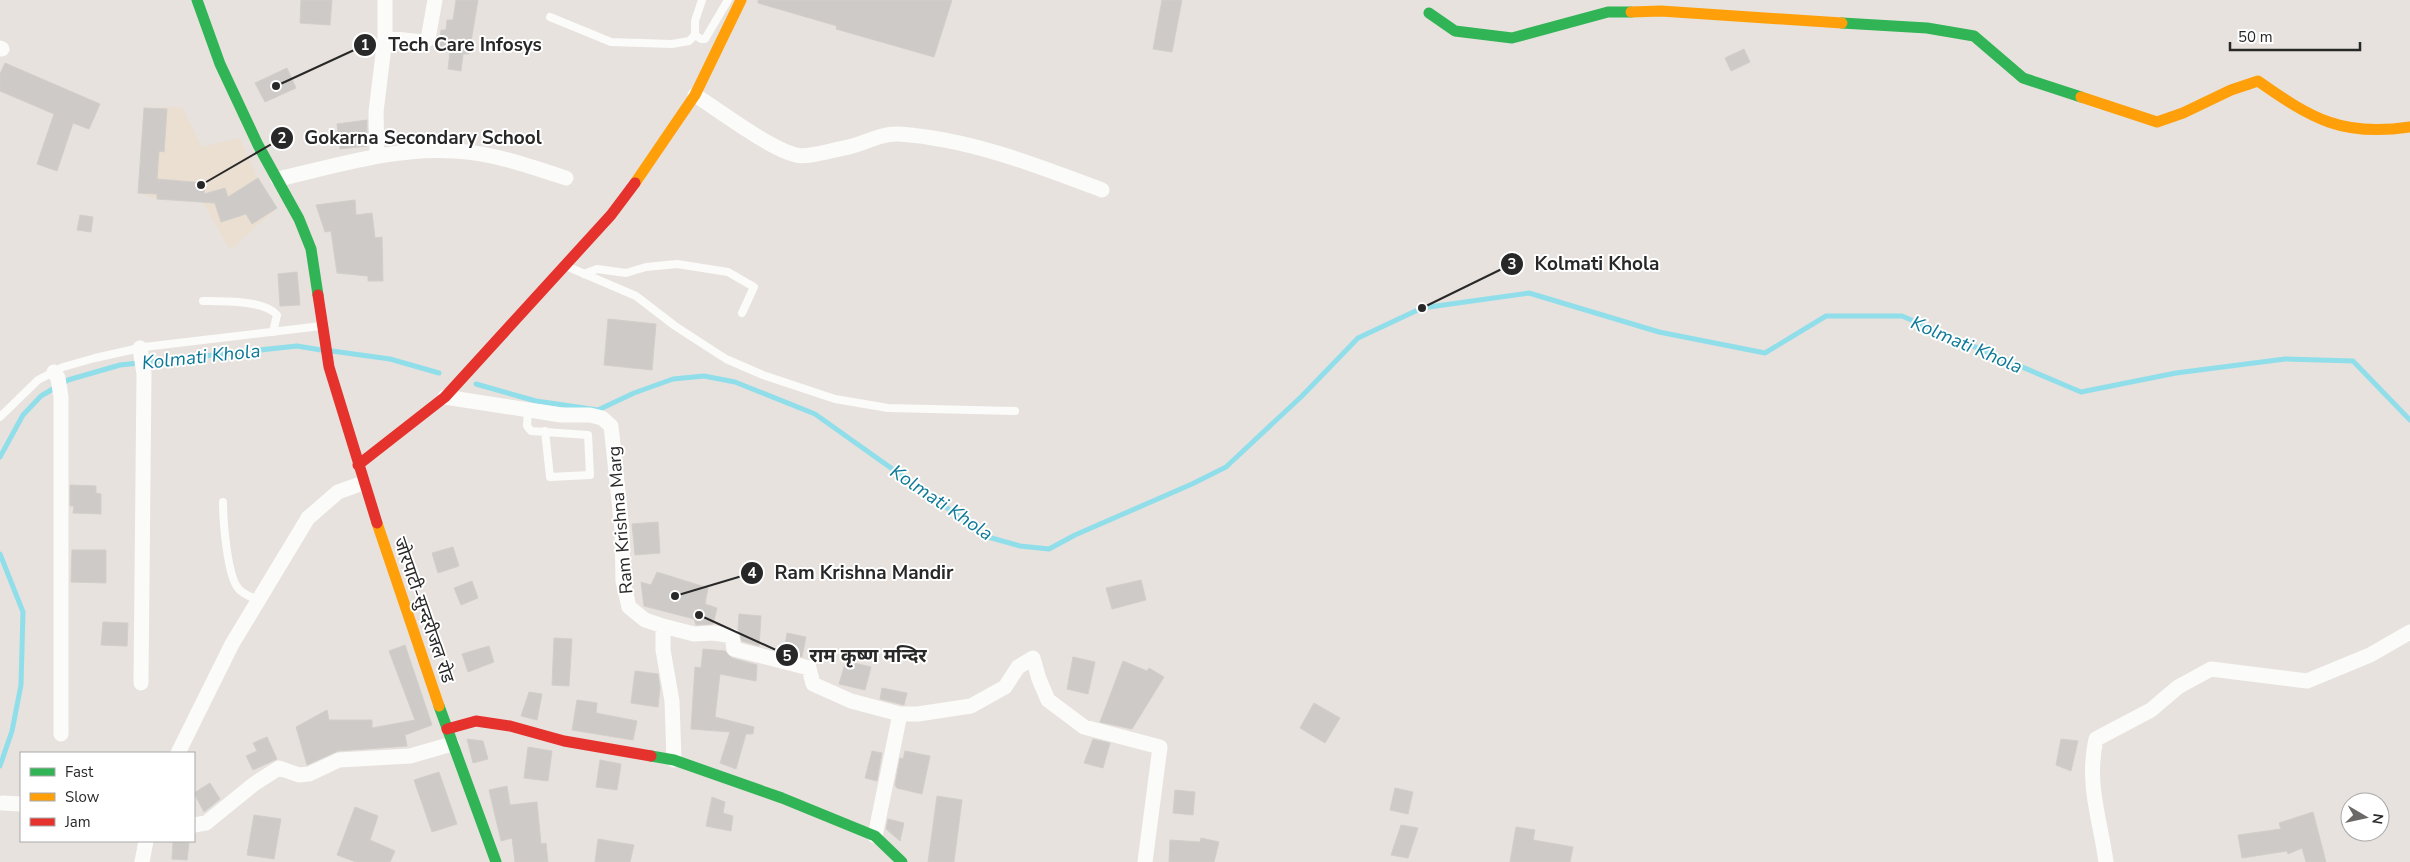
<svg xmlns="http://www.w3.org/2000/svg" width="2410" height="862" viewBox="0 0 2410 862" font-family="'Nunito Sans','Noto Sans Devanagari',sans-serif">
<style>
.education{fill:#eadfd1}
.lines{fill:none;stroke-linecap:round;stroke-linejoin:round}
.stream{stroke:#90deea;stroke-width:5}
.building{fill:#cecac7;stroke:#d2cec9}
.lane{stroke:#fbfbfa;stroke-width:8}
.street{stroke:#fbfbfa;stroke-width:15}
.fast{stroke:#30b455;stroke-width:11}
.slow{stroke:#ff9f0a;stroke-width:11}
.jam{stroke:#e5322d;stroke-width:11}
.labels{text-anchor:middle;stroke-width:4;stroke-linejoin:round;paint-order:stroke}
.street-label{font-size:18px;fill:#282828;stroke:#fff}
.water-label{font-size:19px;font-style:italic;fill:#0c7998;stroke:#fff}
.leader{fill:none;stroke:#282828;stroke-width:2}
.callout-dot{fill:#282828;stroke:#fff;stroke-width:2}
.mark-label{font-size:15px;text-anchor:middle;font-weight:bold;fill:#fff}
.callout-label{font-size:19px;text-anchor:middle;font-weight:bold;fill:#282828;stroke:#fff;stroke-width:4;stroke-linejoin:round;paint-order:stroke}
</style>
<rect width="100%" height="100%" fill="#e7e2dd"/>
<!-- education -->
<path class="education" d="M182,107L202,147L240,138L258,178L277,208L230,250L203,202L157,199L138,193L144,108Z"/>
<g class="lines">
<!-- stream -->
<path class="stream" d="M332,351L390,359L439,373
M476,384L536,401L598,410L634,393L673,379L704,376L735,382L815,414L988,537L1020,546L1049,549L1075,535L1192,484L1226,467L1302,396L1358,338L1422,308L1529,293L1659,332L1765,353L1826,316H1902L2081,392L2176,373L2285,359L2353,361L2410,420
M0,457L23,415L41,396L68,380L120,365L297,346L321,350
M0,554L23,612L21,685L12,731L0,766"/>
</g>
<!-- building -->
<path class="building" d="M301,0H332L330,25L300,23Z
M456,0H478L469,54H463L461,71L448,69L450,52L439,51L441,30H446L447,20H453Z
M758,0H952L934,57L836,29L837,26L758,3Z
M1162,0H1182L1172,52L1153,49Z
M1744,49L1750,62L1731,71L1725,58Z
M5,63L100,104L89,129L73,123L57,171L37,164L54,114L0,91V74Z
M287,68L296,88L265,102L255,83Z
M144,108L167,109L164,152L159,151L157,179L205,183L204,194L225,188L228,197L258,178L277,208L252,224L246,214L221,222L215,203L157,199V194L138,193Z
M367,120V146L340,149L337,124Z
M355,200L356,215L372,213L375,238L382,237L383,281H368V276L337,273L331,231L325,232L316,205Z
M80,215L93,217L91,232L77,230Z
M297,272L300,305L280,306L278,274Z
M608,319L656,324L652,370L604,365Z
M70,485L96,486V493L101,494V514L73,513L74,506H70Z
M658,522L660,553L635,555L632,524Z
M453,547L459,566L438,573L432,553Z
M72,550H106V583L71,582Z
M657,572L708,588L705,604L717,608L713,624L696,625L694,619L644,606L641,582L651,585Z
M1141,580L1146,600L1112,609L1106,588Z
M472,581L478,598L461,605L454,588Z
M739,614L761,616L759,646L742,641L738,629Z
M103,622L128,623L127,646L101,645Z
M787,633L806,637L802,657L784,652Z
M554,638L572,639L569,686L552,685Z
M405,645L432,725L405,735L407,746L338,751L307,765L296,727L327,710L329,720H372V728L415,720L389,651Z
M489,646L494,662L468,672L462,654Z
M703,649L725,651L732,658L757,665L756,681L720,674L715,717L754,727L753,734H746L736,769L720,763L730,732L691,729L695,667L701,668Z
M1073,657L1095,662L1088,694L1067,689Z
M846,661L871,667L865,690L839,684Z
M1123,661L1147,671L1149,668L1164,677L1132,729L1100,722Z
M635,671L658,674L660,688L658,707L631,703Z
M882,688L907,693L904,705L880,699Z
M529,692L542,694L537,720L521,716Z
M577,700L597,703L596,713L637,721L633,740L572,730Z
M1314,703L1340,718L1325,743L1300,728Z
M267,737L277,759L253,770L246,756L257,751L253,743Z
M467,739L483,741L488,759L473,763Z
M1093,739L1110,743L1103,768L1084,763Z
M2061,739L2078,741L2071,771L2056,765Z
M528,747L552,751L548,781L524,778Z
M872,751L882,753L877,781L865,778Z
M905,751L930,756L922,794L897,788L895,785L900,758L903,759Z
M600,760L621,764L617,790L596,787Z
M439,772L457,824L432,832L414,780Z
M210,783L220,799L204,812L194,793Z
M507,786L510,805L537,802L541,844L546,843L548,862H515L512,838L501,841L489,790Z
M1395,788L1413,792L1408,814L1390,810Z
M1175,790L1195,792L1193,815L1173,813Z
M937,796L962,800L954,862H928Z
M712,797L725,802L723,813L733,816L731,831L706,826Z
M355,807L378,816L370,840L395,851L390,862H356L337,855Z
M2313,812L2326,862H2306L2302,848L2288,854L2287,851L2242,858L2238,835L2281,829L2279,823Z
M254,815L281,819L274,859L247,855Z
M888,819L904,823L900,841L886,829Z
M1401,825L1418,828L1408,858L1391,855Z
M1516,827L1535,830L1533,840L1573,847L1570,862H1510Z
M1201,838L1219,842L1214,862H1169L1170,840L1200,842Z
M598,839L634,845L630,862H595Z
M173,842L189,843L187,860L172,859Z"/>
<g class="lines">
<!-- lane -->
<path class="lane" d="M702,0L695,21V35L701,39H705L728,0
M550,17L611,42L672,44L689,41L695,35
M566,266L636,296L675,326L726,359L763,375L835,399L888,408L1015,411
M584,274L597,269L626,273L646,267L677,264L728,272L754,287L742,313
M203,301C223,301 264,300 277,315L273,332
M528,410L527,426L531,431L588,435L590,475L550,477L545,431
M0,417L38,380L63,367L95,358L144,347L321,326
M223,502C223,519 227,575 238,588C242,594 251,597 258,600"/>
<!-- street -->
<path class="street" d="M385,38L423,42L428,39L435,0
M0,48L2,49
M695,95C720,111 770,149 796,155C807,158 832,150 844,148C863,145 879,133 899,134C970,139 1036,165 1102,190
M377,156L376,112L385,38V0
M278,179C336,166 394,147 455,151C493,153 530,166 566,178
M140,348L144,374L141,683
M54,372L58,378L61,397V734
M445,397L561,415H590L602,418L611,426L622,529L623,581L629,607L645,620L663,626V650L672,701L674,760
M663,626L694,634L714,633L732,636L734,649L809,668L813,684L851,701L900,714L875,836
M900,714H918L971,706L1005,687L1018,667L1033,658L1039,679L1048,700L1084,727L1160,747L1145,862
M178,753L232,644L308,518L338,492L363,483
M3,803L21,804
M194,825L206,823L254,784L279,768L299,775L309,774L339,760L410,756L452,744
M142,862L146,841
M2106,862C2100,818 2086,784 2096,739L2151,710L2178,687L2211,669L2307,681L2370,655L2410,632"/>
<!-- fast -->
<path class="fast" d="M197,0L220,64L258,145L299,219L311,249L318,295
M1429,13L1455,31L1512,38L1608,12H1631
M1842,23L1927,28L1974,36L2023,78L2081,97
M439,706L496,862
M651,756L674,760L782,798L875,836L902,862"/>
<!-- slow -->
<path class="slow" d="M1631,12L1661,11L1842,23
M2081,97L2157,122L2183,113L2231,90L2258,81C2312,119 2342,137 2410,127
M635,183L695,95L741,0
M377,523L439,706"/>
<!-- jam -->
<path class="jam" d="M318,295L329,367L377,523
M358,465L445,397L611,215L635,183
M447,729L476,721L510,726L564,741L651,756"/>
</g>
<g class="labels">
<!-- street labels -->
<g class="street-label">
<text transform="translate(620 520) rotate(-95)" y="6">Ram Krishna Marg</text>
<text transform="translate(424 610) rotate(71)" y="6">जोरपाटी-सुन्दरीजल रोड</text>
</g>
<!-- water labels -->
<g class="water-label">
<text transform="translate(1967 344) rotate(23)" y="7">Kolmati Khola</text>
<text transform="translate(201 356) rotate(-6)" y="7">Kolmati Khola</text>
<text transform="translate(942 502) rotate(34)" y="7">Kolmati Khola</text>
</g>
</g>
<!-- callouts -->
<path class="leader" d="M276 86L365 45M201 185L282 138M1422 308L1512 264M675 596L752 573M699 615L787 655"/>
<g class="callout-dot">
<circle cx="276" cy="86" r="5"/>
<circle cx="201" cy="185" r="5"/>
<circle cx="1422" cy="308" r="5"/>
<circle cx="675" cy="596" r="5"/>
<circle cx="699" cy="615" r="5"/>
<circle cx="365" cy="45" r="12"/>
<circle cx="282" cy="138" r="12"/>
<circle cx="1512" cy="264" r="12"/>
<circle cx="752" cy="573" r="12"/>
<circle cx="787" cy="655" r="12"/>
</g>
<g class="mark-label">
<text x="365" y="50">1</text>
<text x="282" y="143">2</text>
<text x="1512" y="269">3</text>
<text x="752" y="578">4</text>
<text x="787" y="661">5</text>
</g>
<g class="callout-label">
<text x="465" y="51">Tech Care Infosys</text>
<text x="423" y="144">Gokarna Secondary School</text>
<text x="1597" y="270">Kolmati Khola</text>
<text x="864" y="579">Ram Krishna Mandir</text>
<text x="868" y="662">राम कृष्ण मन्दिर</text>
</g>
<!-- legend -->
<rect x="20" y="752" width="175" height="90" fill="#ffffff" stroke="#a9a9a9"/>
<rect x="30" y="768" width="25" height="8" fill="#30b455" stroke="#a9a9a9"/>
<text x="65" y="777" font-size="15" fill="#282828">Fast</text>
<rect x="30" y="793" width="25" height="8" fill="#ff9f0a" stroke="#a9a9a9"/>
<text x="65" y="802" font-size="15" fill="#282828">Slow</text>
<rect x="30" y="818" width="25" height="8" fill="#e5322d" stroke="#a9a9a9"/>
<text x="65" y="827" font-size="15" fill="#282828">Jam</text>
<!-- north arrow -->
<g transform="translate(2365 817) rotate(99)"><circle r="24" fill="#ffffff" stroke="#a9a9a9"/>
<path d="M0-4L9 19L0 12L-9 19Z" fill="#6b6967"/>
<text y="-8" font-size="14" font-weight="bold" text-anchor="middle" fill="#282828">N</text>
</g>
<!-- scale -->
<path d="M2230 42v8h130v-8" fill="none" stroke="#282828" stroke-width="2.5"/>
<text x="2238" y="42" font-size="15" fill="#282828" stroke="#ffffff" stroke-width="4" paint-order="stroke">50 m</text>
</svg>
